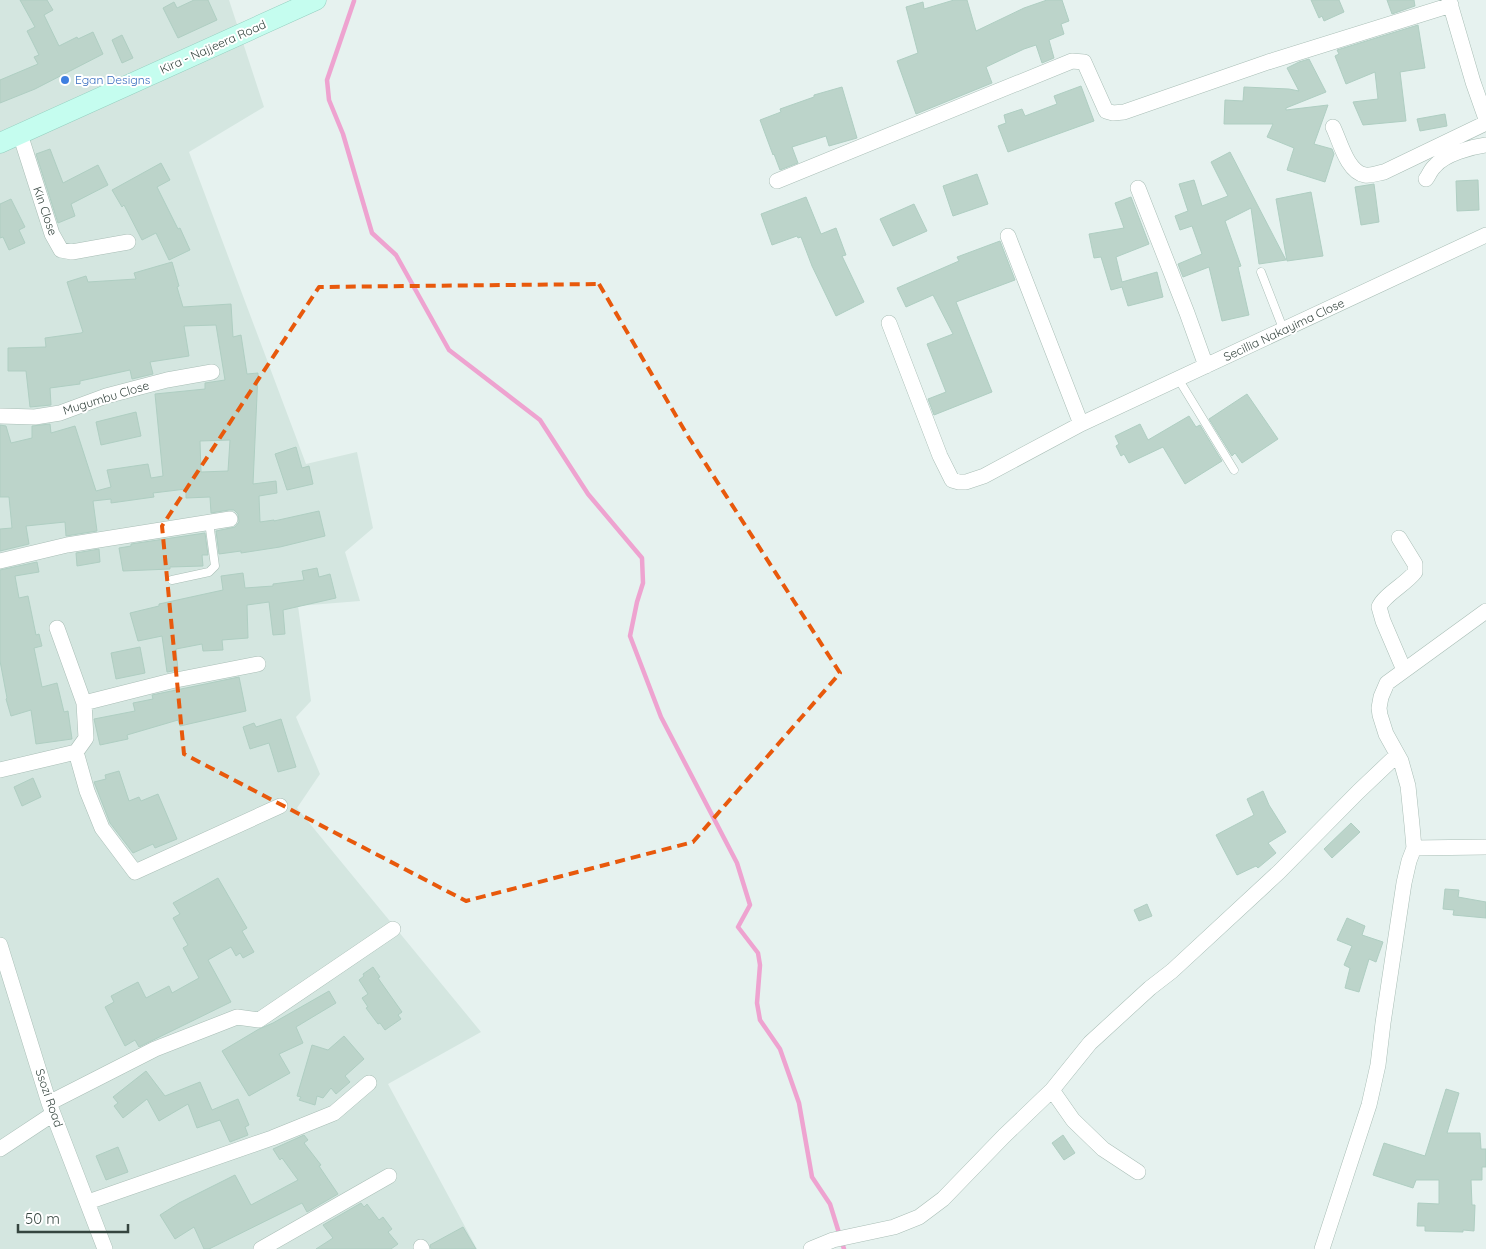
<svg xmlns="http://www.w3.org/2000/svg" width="1486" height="1249" viewBox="0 0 1486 1249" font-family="Quicksand,sans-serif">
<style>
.residential{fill:#d4e6e0}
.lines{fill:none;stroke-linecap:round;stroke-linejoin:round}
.stream{stroke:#eea3d0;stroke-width:4.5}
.building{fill:#bcd4ca;stroke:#afcec2;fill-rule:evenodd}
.lane-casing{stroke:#a9beb6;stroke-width:9}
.street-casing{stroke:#a9beb6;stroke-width:16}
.secondary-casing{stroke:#94cebf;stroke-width:21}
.lane{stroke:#fff;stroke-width:8}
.street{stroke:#fff;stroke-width:15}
.secondary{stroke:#c5fdef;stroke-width:20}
.marked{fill:none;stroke:#e8590c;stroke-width:4;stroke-dasharray:10 6;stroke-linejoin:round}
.shop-dot{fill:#3f7fe0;stroke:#fff;stroke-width:2}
.labels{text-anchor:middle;stroke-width:4;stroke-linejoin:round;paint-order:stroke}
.street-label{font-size:12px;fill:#35453f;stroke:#fff}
.shop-label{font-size:12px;fill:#366cbe;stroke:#fff;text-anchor:start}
</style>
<rect width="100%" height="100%" fill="#e6f2ef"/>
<!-- residential -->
<path class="residential" d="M0,0H229L264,107L189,152L306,464L357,452L373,528L345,552L360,601L298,606L311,701L296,717L320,774L297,808L481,1032L388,1084L477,1249H0Z"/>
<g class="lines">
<!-- stream -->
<path class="stream" d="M354,1L327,80L329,100L343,134L372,233L396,255L449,350L540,420L588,494L642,558L643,583L637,602L630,636L661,717L737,863L750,905L738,927L758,953L760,965L757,1003L760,1020L780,1049L799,1103L812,1177L830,1204L844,1249"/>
</g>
<!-- building -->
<path class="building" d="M20,0H47L53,10L44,15L59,46L77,37L78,39L93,32L103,54L35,89L0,103V80L38,64L34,57L39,55L27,31L35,27Z
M194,0H208L217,20L178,38L163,8L174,2L177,8Z
M954,0H967L976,31L1024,8L1047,0H1062L1069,21L1061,24L1064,34L1049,40L1054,58L1042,63L1036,45L1024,49L986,67L992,83L916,114L897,61L918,53L906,7L923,2L924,9Z
M1311,0H1339L1344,12L1324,21L1322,16L1319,18Z
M1387,0H1414L1415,6L1392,14Z
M1418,25L1425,68L1400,72L1406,121L1363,125L1353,102L1378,99L1375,72L1346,84L1335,56L1339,54L1337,50Z
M122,35L133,58L122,63L112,40Z
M1309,59L1326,92L1286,108V110L1328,105L1314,144L1332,149L1334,154L1325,182L1287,170L1294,148L1267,137L1273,124H1224L1225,100L1243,101L1244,87L1289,89L1299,91L1287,68L1299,62Z
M1081,86L1094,121L1008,152L998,126L1006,123L1004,115L1022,109L1025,116L1057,104L1054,96Z
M842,87L857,138L829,146L826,136L792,147L798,163L780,170L774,154L773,155L760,120L781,112L780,109L814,97V95Z
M1445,114L1447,126L1420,131L1417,119Z
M50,149L63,183L98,165L108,185L71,204L75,216L58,223L36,154Z
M1230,152L1286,260L1259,264L1251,208L1225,221L1241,266L1238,267L1249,315L1222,321L1209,267L1183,277L1178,264L1202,254L1192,226L1180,230L1175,216L1188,211L1179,184L1194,180L1202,206L1228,196L1211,162Z
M161,163L170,180L157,187L178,229L180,228L190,250L169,260L156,233L142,240L124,205L122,207L112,190Z
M977,174L988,204L953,216L943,186Z
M1478,180L1479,210L1457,211L1456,181Z
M1374,184L1379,222L1361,225L1355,187Z
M1311,192L1323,256L1287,261L1276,199Z
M806,197L821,234L836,228L846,255L842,256L864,302L836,316L812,266L801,237L798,238L797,236L772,245L761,214Z
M1131,197L1149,244L1116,257L1122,282L1157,272L1163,297L1128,306L1122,287L1111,290L1101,257L1094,258L1089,234L1124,228L1115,203Z
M11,199L25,227L19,230L25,243L9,250L3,237L0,238V204Z
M914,204L927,231L893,246L880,219Z
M1000,241L1015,280L956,302L992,392L934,415L928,399L946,392L927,344L953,334L933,295L906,307L897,288L959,261L957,257Z
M172,262L179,286L177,287L183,307L231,304L233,337L241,335L247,374L258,373L253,484L276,481L277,493L259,496L260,522L274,520V521L319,511L325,536L280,547L241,553V551L219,554L216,531L235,527L239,522L238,514L234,510H229L211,513L210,497L186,498V489L153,493L154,497L111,503V499L93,501L97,531L66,536L65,522L26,526L29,544L0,551V529L12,528L9,497H0V425L6,426L11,443L32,438V426L50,424L51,433L75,426L96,491L111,487L107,470L148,464L151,478L163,476L155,394L205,389V383L225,380L216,325L184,326L189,356L150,362L153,374L132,379L130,370L80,381V384L50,388L51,405L30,407L26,371H8V348L46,347L45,338L81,333L83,332L67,282L86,276L88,282L136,279L134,273ZM230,440L228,471L201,472L200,441Z
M1247,394L1278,439L1242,463L1235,453L1232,456L1209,419Z
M136,412L141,436L101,445L96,422Z
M1189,416L1196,427L1200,425L1222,461L1185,484L1163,447L1129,463L1124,454L1121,456L1116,446L1119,444L1115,436L1140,424L1148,440Z
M296,447L302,468L309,466L313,484L287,490L275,454Z
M205,533L208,555H202L203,566L170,567V569L123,571L119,548L131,546V544Z
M99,549L100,562L77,566L76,553Z
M37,562L39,572L15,576L19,598L28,596L36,635L39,634L42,646L34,648L42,687L57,683L64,712L68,711L72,739L36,744L31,710L11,716L6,699L7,698L0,661V570Z
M317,568L319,577L330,574L336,598L283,610L285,634L273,635L269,602L247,605L248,638L222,640L223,650L203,651L202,644L176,649L178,670L167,672L162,636L138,641L130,613L159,606V604L223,590L221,576L243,573L245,588L273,586V584L304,580L302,571Z
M140,647L145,673L116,679L111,653Z
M239,677L246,711L180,726L178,720L127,735L128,739L100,745L94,719L135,711L133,703L153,699L152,695Z
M281,719L296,767L278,772L269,743L250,749L243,727L254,723L256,727Z
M119,771L129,801L139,797L141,801L158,794L177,839L155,848L153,844L133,853L110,823L94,782L106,779L105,775Z
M33,778L41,797L22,806L14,787Z
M1263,791L1269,805L1286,832L1268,843L1276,853L1258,868L1256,866L1237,875L1216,835L1254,815L1247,799Z
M1351,823L1360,832L1332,858L1324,849Z
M218,878L247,928L242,931L254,952L243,958L240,953L236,956L231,947L208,960L231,1002L139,1047L135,1040L125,1046L105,1007L114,1002L111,996L138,982L146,998L169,986L172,993L199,978L183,948L188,945L173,918L180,914L173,903Z
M1445,889L1459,890L1458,897L1486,902V918L1453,915L1454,910L1443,909Z
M1147,904L1152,916L1139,921L1134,910Z
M1347,918L1365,926L1362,935L1383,942L1376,962L1369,959L1359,992L1345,988L1350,968L1344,965L1352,946L1337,940Z
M373,967L380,977L378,978L402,1012L398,1015L401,1019L385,1030L380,1023L378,1024L366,1008L368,1007L362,998L368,994L359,980L364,976L363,974Z
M329,991L336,1003L296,1027L303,1043L279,1054L290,1073L249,1096L222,1051L259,1029L273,1023Z
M344,1036L364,1059L345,1076L350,1082L336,1094L331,1088L323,1098L317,1096L315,1105L299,1100L301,1097L297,1096L312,1045L328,1050Z
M146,1071L165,1096L200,1082L212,1110L238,1099L249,1125L245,1127L248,1135L230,1142L220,1120L197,1128L188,1104L159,1121L147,1099L123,1118L114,1106L118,1103L113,1097Z
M1446,1089L1459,1093L1447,1133H1480L1481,1149H1486V1167H1482V1180H1471L1472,1205H1475L1474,1231L1463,1230V1232L1425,1231V1226H1417L1418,1203L1439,1204V1180H1416L1413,1188L1373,1175L1384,1143L1425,1156Z
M304,1135L308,1140L304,1143L321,1165L319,1166L338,1194L307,1212L302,1203L209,1249H204L194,1227L175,1239L160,1215L179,1203L235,1175L251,1205L298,1180L282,1158L280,1160L273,1149Z
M1063,1135L1075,1153L1064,1160L1052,1143Z
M118,1147L128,1172L106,1180L96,1156Z
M361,1203L364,1207L367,1204L379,1220L383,1217L392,1229L388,1232L398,1244L391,1249H316L333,1238L323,1225Z
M463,1227L476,1249H431L430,1245Z"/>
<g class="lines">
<defs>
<path id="lane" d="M1261,272L1284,331
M1179,380L1234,470
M172,580L209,572L215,566L209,522"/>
<path id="street" d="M1449,0L1473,82L1486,119
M1333,127C1340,141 1347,172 1365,175C1371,176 1378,173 1384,172L1486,123
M20,134L52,234L61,250L72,252L128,242
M1426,179C1429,175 1431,169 1435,166C1445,154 1471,147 1486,145
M777,181L1072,61L1084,62L1106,111L1113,113L1124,112L1268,62L1451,5
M1138,188L1187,313L1206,366
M1008,236L1081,424
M889,323L940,456L952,480L959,482H966L984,476L1081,424L1486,235
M0,416L35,417L60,413L106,396L167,380L212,372
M1399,538L1415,564V572C1406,584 1384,595 1379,607L1383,621L1404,670
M0,561L67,545L230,519
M57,628L84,703
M76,752L87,791L102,828L135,872L280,806
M0,770L76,752L86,738L84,703L171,681L258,664
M1414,848L1486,847
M0,945L49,1103L105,1249
M49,1103L155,1049L237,1017L259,1020L393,929
M0,1149L53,1114
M1138,1172L1103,1149L1073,1120L1052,1090L1090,1043L1150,988L1172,971L1279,872L1358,792L1397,755
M88,1202L272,1138L334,1113L369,1083
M421,1247L422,1249
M261,1249L389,1176
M811,1249L833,1240L894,1227L919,1217L943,1199L1004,1136L1052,1090
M1322,1249L1369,1105L1378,1065L1383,1023L1404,883L1409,861L1414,848L1412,825L1408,786L1401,761L1386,734L1380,715L1379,708L1381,697L1387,683L1486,611"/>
<path id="secondary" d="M0,143L316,0"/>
</defs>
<!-- lane casing -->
<use href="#lane" class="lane-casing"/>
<!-- street casing -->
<use href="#street" class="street-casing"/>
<!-- secondary casing -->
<use href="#secondary" class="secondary-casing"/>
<!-- lane -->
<use href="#lane" class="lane"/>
<!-- street -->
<use href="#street" class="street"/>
<!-- secondary -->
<use href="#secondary" class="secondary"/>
</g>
<!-- marked area -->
<path class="marked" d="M599,284L689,438L840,673L693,842L466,901L184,754L162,526L319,287Z"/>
<!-- markers -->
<circle class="shop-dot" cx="65" cy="80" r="5"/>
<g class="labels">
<!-- street labels -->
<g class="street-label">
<text transform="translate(213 47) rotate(-24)" y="4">Kira - Najjeera Road</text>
<text transform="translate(45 211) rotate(71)" y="4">Kin Close</text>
<text transform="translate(1284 330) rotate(-25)" y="4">Secillia Nakayima Close</text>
<text transform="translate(106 398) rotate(-17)" y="4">Mugumbu Close</text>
<text transform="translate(49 1098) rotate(71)" y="4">Ssozi Road</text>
</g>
<!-- shop labels -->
<g class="shop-label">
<text x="75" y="84">Egan Designs</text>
</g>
</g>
<!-- scale -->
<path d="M18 1224v8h110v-8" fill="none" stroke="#35453f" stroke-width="2.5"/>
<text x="25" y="1224" font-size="15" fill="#35453f" stroke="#ffffff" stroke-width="4" paint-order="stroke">50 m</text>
</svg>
